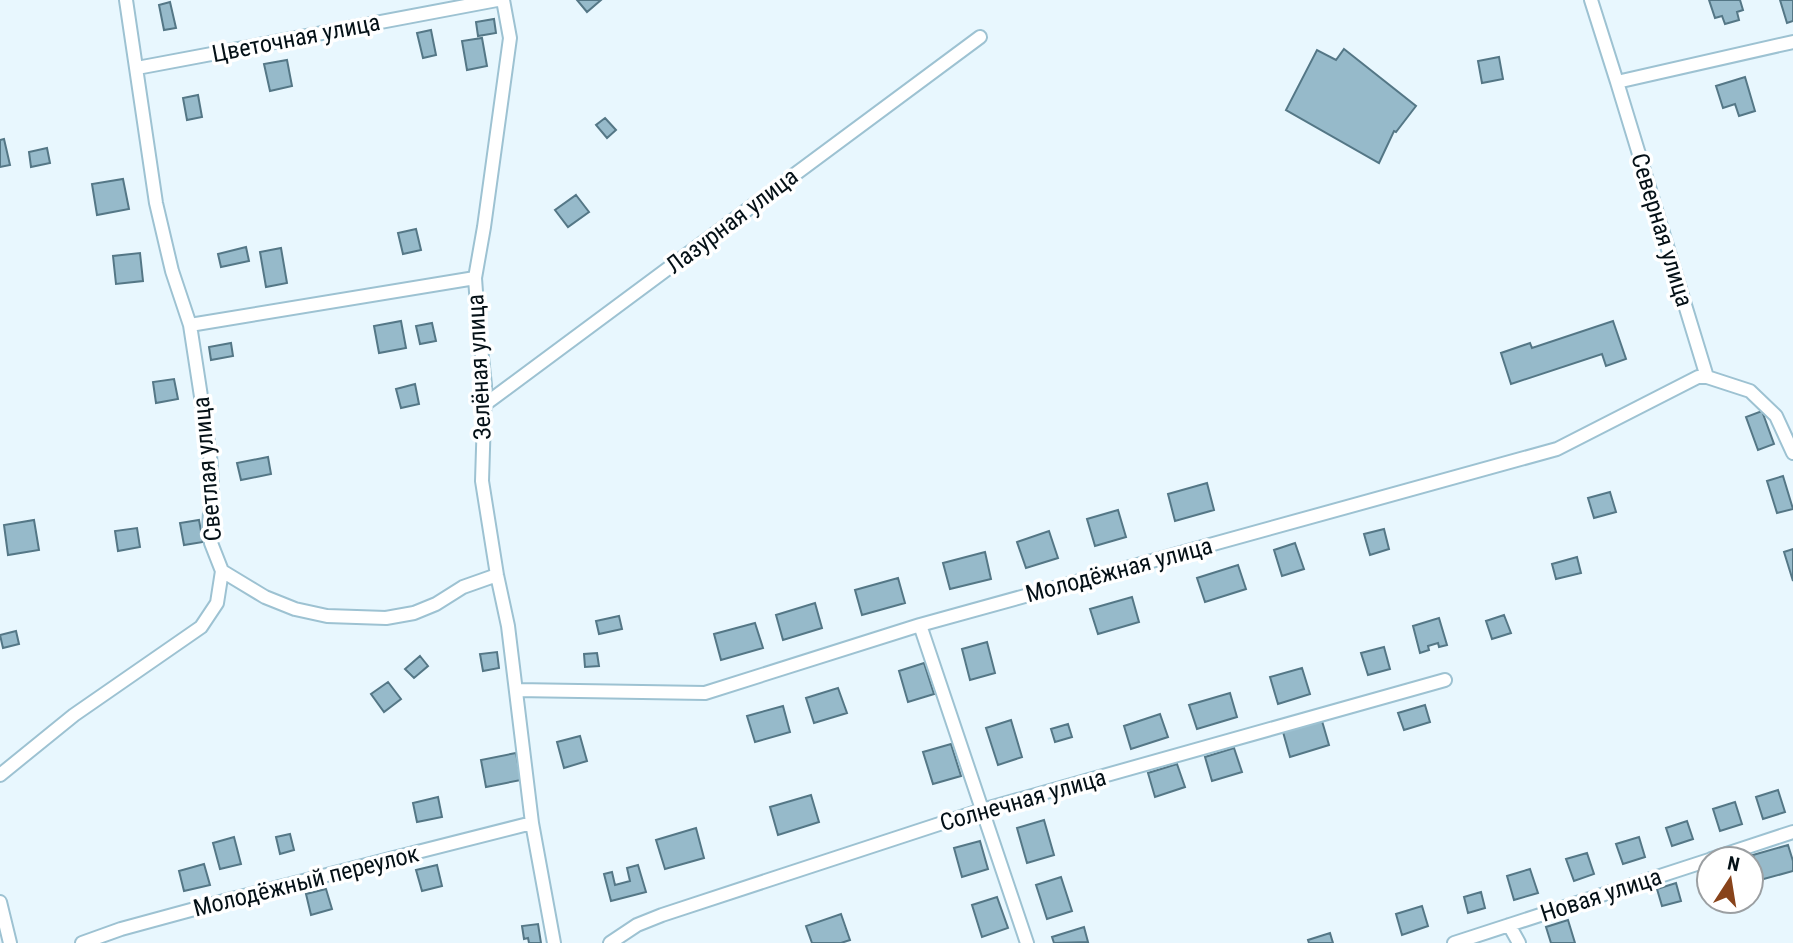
<svg xmlns="http://www.w3.org/2000/svg" width="1793" height="943" viewBox="0 0 1793 943" font-family="'Roboto Condensed',sans-serif">
<style>
.building{fill:#96baca;stroke:#547786;stroke-width:2}
.lines{fill:none;stroke-linecap:round;stroke-linejoin:round}
.minor-casing{stroke:#9dc2d2;stroke-width:16}
.minor{stroke:#fff;stroke-width:12}
.labels{text-anchor:middle;stroke-width:7;stroke-linejoin:round;paint-order:stroke}
.street-label{font-size:24px;fill:#041016;stroke:#fff}
</style>
<rect width="100%" height="100%" fill="#e8f7fe"/>
<!-- building -->
<path class="building" d="M577,0H601L587,12Z
M1709,0H1740L1743,10L1737,12L1739,20L1725,24L1722,16L1715,18Z
M1780,0H1793V21L1787,23Z
M170,2L176,28L164,30L159,5Z
M494,19L496,33L478,36L476,22Z
M431,30L436,55L423,58L417,33Z
M482,38L487,66L467,70L462,41Z
M1344,49L1416,106L1396,132L1394,131L1379,163L1286,110L1317,50L1336,60Z
M1499,57L1503,79L1482,83L1478,61Z
M287,60L292,86L270,91L264,64Z
M1745,77L1755,111L1739,116L1735,104L1723,108L1716,86Z
M198,95L202,117L187,120L183,98Z
M605,118L616,130L607,138L596,125Z
M4,139L10,165L0,167V140Z
M47,148L50,163L31,167L29,152Z
M123,179L129,209L97,215L92,184Z
M576,195L589,212L568,227L555,210Z
M416,229L421,250L403,254L398,233Z
M246,247L249,261L221,267L218,254Z
M281,248L287,283L266,287L260,252Z
M140,253L143,281L116,284L113,256Z
M401,321L406,348L379,353L374,326Z
M1613,321L1626,359L1606,366L1602,354L1511,384L1501,353L1530,343L1532,348Z
M432,323L436,341L420,344L416,326Z
M231,343L233,356L211,360L209,347Z
M174,379L178,399L156,403L153,382Z
M415,384L419,404L401,408L396,389Z
M1762,411L1774,444L1758,450L1746,417Z
M268,457L271,474L241,480L237,463Z
M1783,476L1793,509L1777,513L1767,481Z
M1207,483L1214,510L1175,521L1168,494Z
M1610,492L1616,512L1594,518L1588,498Z
M1118,510L1126,537L1095,546L1087,519Z
M34,520L39,550L8,555L4,525Z
M199,520L203,542L184,545L180,523Z
M137,528L140,547L118,551L115,531Z
M1384,529L1389,549L1370,555L1364,534Z
M1049,531L1058,558L1026,568L1017,542Z
M1295,543L1304,569L1282,576L1274,550Z
M1793,549V581L1784,552Z
M985,552L991,579L950,589L943,563Z
M1577,557L1581,573L1556,579L1552,564Z
M1238,565L1246,589L1205,602L1197,578Z
M898,578L905,603L862,615L855,590Z
M1132,597L1139,622L1098,634L1090,609Z
M815,603L822,628L783,640L776,615Z
M1504,615L1511,633L1492,639L1486,621Z
M619,616L622,629L599,634L596,621Z
M1439,618L1447,645L1439,647L1438,643L1428,646L1429,650L1420,653L1413,626Z
M755,623L763,648L721,660L714,634Z
M16,631L19,644L3,648L0,635Z
M987,642L995,673L970,680L962,649Z
M1384,647L1390,669L1368,675L1361,653Z
M497,652L499,668L483,671L480,654Z
M597,653L599,666L585,667L584,654Z
M420,656L428,666L414,678L405,669Z
M924,663L934,694L908,702L899,671Z
M1302,668L1310,694L1278,704L1270,677Z
M388,682L401,699L384,712L371,694Z
M838,688L847,713L814,723L806,698Z
M1230,693L1237,717L1197,729L1189,705Z
M1425,705L1430,722L1404,730L1398,713Z
M783,706L790,732L755,742L747,716Z
M1160,714L1168,737L1131,749L1124,726Z
M1011,720L1022,757L998,765L986,728Z
M1322,721L1329,745L1290,757L1283,732Z
M1068,724L1072,737L1055,742L1051,729Z
M580,736L587,761L564,768L557,742Z
M951,744L961,776L933,784L923,752Z
M1234,748L1242,772L1212,781L1205,757Z
M516,753L521,780L486,787L481,760Z
M1177,764L1185,787L1155,797L1148,773Z
M1778,790L1785,812L1763,819L1756,797Z
M811,795L819,822L778,835L770,807Z
M438,797L442,817L417,822L413,803Z
M1735,802L1742,824L1720,831L1713,809Z
M1044,820L1054,855L1027,863L1017,828Z
M1687,821L1693,839L1672,846L1666,828Z
M696,828L704,858L665,869L656,840Z
M290,834L294,850L280,854L276,837Z
M234,837L241,864L220,869L213,843Z
M1639,837L1645,857L1623,864L1616,844Z
M980,841L988,869L962,877L954,848Z
M1788,845L1793,861V871L1760,880L1753,855Z
M1587,853L1594,874L1574,881L1566,859Z
M204,864L210,885L184,891L179,871Z
M437,865L442,886L422,891L416,870Z
M638,865L646,892L611,901L604,874L612,872L615,885L630,881L627,868Z
M1530,869L1538,893L1514,900L1507,876Z
M1061,877L1072,911L1047,919L1036,885Z
M1676,883L1681,901L1662,906L1657,889Z
M326,889L332,909L311,915L306,894Z
M1481,892L1485,908L1468,913L1464,897Z
M997,897L1008,928L982,937L972,905Z
M1422,906L1428,926L1402,935L1396,914Z
M841,914L850,940L841,943H812L806,926Z
M1568,920L1575,943H1551L1546,927Z
M538,924L541,943H529L528,938L524,939L522,926Z
M1084,927L1088,942L1054,943L1052,937Z
M1330,933L1333,943H1309L1308,940Z"/>
<g class="lines">
<defs>
<path id="minor" d="M126,0L156,203L172,271L190,325L210,455L212,484L209,527L211,543L222,571L265,597L295,609L327,616L386,618L414,613L436,604L463,587L497,575
M1591,0L1617,82
M137,68L497,0
M475,278L484,227L510,38L503,0
M190,325L475,278L478,320L485,385L482,481L497,575L508,626L532,823L554,943
M1707,377L1617,82L1793,42
M484,405L980,37
M920,625L1027,943
M516,690L705,693L920,625L1557,449L1698,377H1707L1750,391L1776,416L1793,453
M0,775L74,715L201,627L217,603L222,571
M1711,859L1793,832
M0,902L10,943
M1509,925L1519,943
M82,943L121,929L224,901L532,823
M610,943L637,925L662,915L982,810L1445,680
M1454,943L1709,860"/>
</defs>
<!-- minor casing -->
<use href="#minor" class="minor-casing"/>
<!-- minor -->
<use href="#minor" class="minor"/>
</g>
<g class="labels">
<!-- street labels -->
<g class="street-label">
<text transform="translate(296 38) rotate(-11)" y="8">Цветочная улица</text>
<text transform="translate(732 221) rotate(-37)" y="8">Лазурная улица</text>
<text transform="translate(1662 230) rotate(73)" y="8">Северная улица</text>
<text transform="translate(479 367) rotate(-93)" y="8">Зелёная улица</text>
<text transform="translate(207 469) rotate(-95)" y="8">Светлая улица</text>
<text transform="translate(1119 570) rotate(-15)" y="8">Молодёжная улица</text>
<text transform="translate(1023 800) rotate(-16)" y="8">Солнечная улица</text>
<text transform="translate(306 881) rotate(-14)" y="8">Молодёжный переулок</text>
<text transform="translate(1601 895) rotate(-18)" y="8">Новая улица</text>
</g>
</g>
<!-- north arrow -->
<g transform="translate(1730 880) rotate(12)"><circle r="33" fill="#ffffff" stroke="#9b9fa2" stroke-width="2"/>
<path d="M0-5L12 26L0 18L-12 26Z" fill="#88431a"/>
<text y="-10" font-size="19" font-weight="bold" text-anchor="middle" fill="#041016">N</text>
</g>
</svg>
